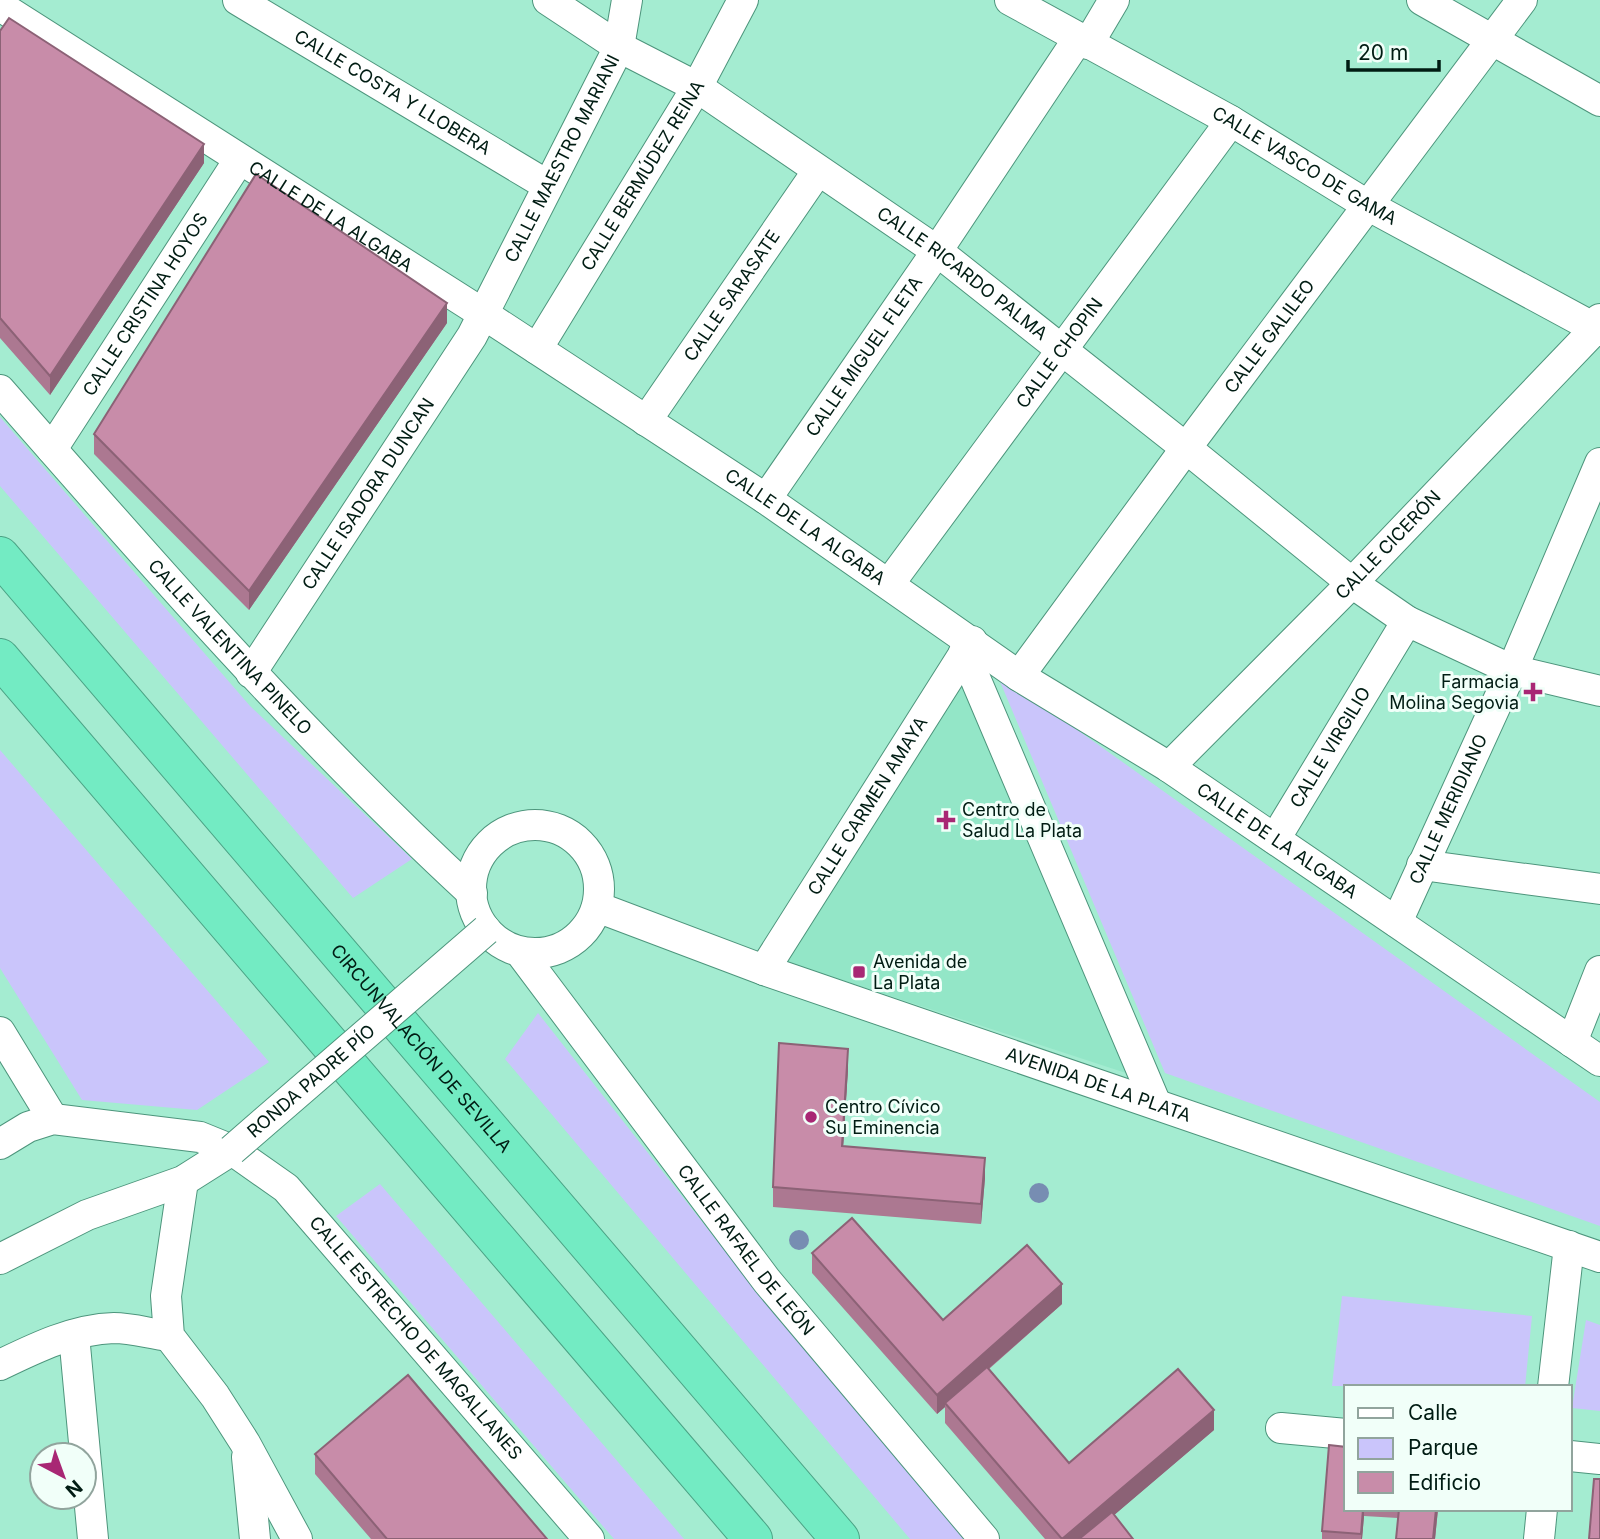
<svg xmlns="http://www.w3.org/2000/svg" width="1600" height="1539" viewBox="0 0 1600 1539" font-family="Inter,sans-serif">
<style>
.built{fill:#93e6c7}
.green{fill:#cac5fb}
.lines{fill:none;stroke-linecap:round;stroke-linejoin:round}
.minor-casing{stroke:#4d957c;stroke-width:32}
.highway-casing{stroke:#4ba385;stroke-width:40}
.minor{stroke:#fff;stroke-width:30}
.highway{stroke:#73ebc3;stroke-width:38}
.minor-bridge-casing{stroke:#4d957c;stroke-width:32;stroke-linecap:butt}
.minor-bridge{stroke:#fff;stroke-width:30}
.tree{fill:#778db2}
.wall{fill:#ac7891}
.shaded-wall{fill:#8c6276}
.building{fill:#c88ca9;stroke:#8c6276;stroke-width:2}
.poi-dot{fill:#a82774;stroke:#f1fff9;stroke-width:2.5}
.labels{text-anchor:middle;stroke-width:6;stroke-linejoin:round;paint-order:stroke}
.street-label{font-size:18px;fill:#001c13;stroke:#f1fff9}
.poi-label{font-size:18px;fill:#001c13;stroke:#f1fff9;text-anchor:start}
</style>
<rect width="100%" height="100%" fill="#a4ecd1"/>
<!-- built -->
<path class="built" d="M961,680L1132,1075L780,960Z"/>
<!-- green -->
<path class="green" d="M0,417L250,706L412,859L353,898L0,486Z
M996,672L1600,1102V1226L1165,1073Z
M0,750L269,1062L197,1110L82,1100L0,968Z
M538,1013L751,1284L967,1539H910L505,1059Z
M380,1184L684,1539H614L336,1216Z
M1342,1296L1532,1316L1525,1387L1332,1386Z
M1586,1320L1600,1325V1411L1572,1408Z"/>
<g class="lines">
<defs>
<g id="minor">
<path id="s1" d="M238,0L547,185"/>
<path id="s2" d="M548,0L619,47L697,87L937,251L1186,448L1352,583L1407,621L1512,670L1600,691"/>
<path id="s3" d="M1010,0L1231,121L1369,206L1600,331"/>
<path d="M1422,0L1600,101"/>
<path id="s4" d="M0,6L482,313L766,499L1019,676L1169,767L1600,1061"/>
<path d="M1088,44L1114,0"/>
<path id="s5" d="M537,349L697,87L743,0"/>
<path id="s6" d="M0,390C151,563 303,737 472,893"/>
<path id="s7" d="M646,421L817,172"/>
<path id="s8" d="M52,449L239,160"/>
<path id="s9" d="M766,499L937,251L1078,39"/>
<path id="s10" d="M889,584L1231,121"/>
<path d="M964,652L1156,1104"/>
<path id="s11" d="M251,673L472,336L619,47L627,0"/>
<path id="s12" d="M1019,676L1186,448L1522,0"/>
<path id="s13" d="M1169,767L1352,583L1595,329L1600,319"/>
<circle cx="535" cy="889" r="64"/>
<path id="s14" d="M1275,839L1407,621"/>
<path d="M1422,865L1600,889"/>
<path id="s15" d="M597,907L764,970L1600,1257"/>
<path id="s16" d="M1397,922L1512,670L1600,463"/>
<path id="s17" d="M520,952L767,1281L984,1539"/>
<path id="s18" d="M764,970L972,641"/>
<path d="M0,1032L53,1119"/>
<path d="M1572,1042L1600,971"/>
<path id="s19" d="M0,1144L28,1127L53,1119L200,1137L232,1150L286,1188L589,1539"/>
<path d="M183,1181L166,1296L169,1336L215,1396L245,1443L297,1539"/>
<path d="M0,1259L87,1215L183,1181L232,1150"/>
<path d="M74,1335L93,1539"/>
<path d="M0,1365C35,1348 74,1329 114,1328C132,1328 151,1334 169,1336"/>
<path d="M1553,1387L1569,1246"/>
<path d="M1281,1428L1346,1434"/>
<path d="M1570,1456L1600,1459"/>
<path d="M247,1457L255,1539"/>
<path d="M1539,1539L1542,1509"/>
</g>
<g id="highway">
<path id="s20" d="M0,556L840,1539"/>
<path d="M0,658L753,1539"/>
</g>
</defs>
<!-- minor casing -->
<use href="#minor" class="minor-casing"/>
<!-- highway casing -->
<use href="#highway" class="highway-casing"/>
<!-- minor -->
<use href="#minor" class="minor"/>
<!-- highway -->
<use href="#highway" class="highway"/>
<defs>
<g id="minor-bridge">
<path id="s21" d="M232,1150L486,930"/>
</g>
</defs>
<!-- minor-bridge casing -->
<use href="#minor-bridge" class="minor-bridge-casing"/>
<!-- minor-bridge -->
<use href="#minor-bridge" class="minor-bridge"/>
</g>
<!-- trees -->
<g class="tree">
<circle cx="1039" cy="1193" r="10"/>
<circle cx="799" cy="1240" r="10"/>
</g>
<!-- wall -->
<path class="wall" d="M0,31L204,163L50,395L0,338Z
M447,323L249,610L94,454V434Z
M848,1069L843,1146L985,1178L981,1224L773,1207V1187Z
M812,1253L943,1320L1062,1304L989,1369L1069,1463L1214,1430L1114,1515L1133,1539H1045L945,1423V1407L937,1414L812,1273Z
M315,1454L547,1539H371L315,1474Z
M1346,1509H1438L1435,1539H1396L1398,1518L1364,1516L1362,1539H1322V1531Z"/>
<!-- shaded-wall -->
<path class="shaded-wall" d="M204,144V163L50,395V376Z
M447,303V323L249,610V591Z
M848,1049V1069L842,1166V1146Z
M985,1158V1178L981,1224V1204Z
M1062,1284V1304L947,1405L945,1403V1407L937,1414V1395Z
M1214,1410V1430L1086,1539H1063Z
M1363,1509H1364V1516L1362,1539H1361Z
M1436,1509H1438L1435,1539H1433Z"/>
<!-- building -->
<path class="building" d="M9,18L204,144L50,376L0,318V31Z
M256,174L447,303L249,591L94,434Z
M779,1043L848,1049L842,1146L985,1158L981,1204L773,1187Z
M852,1218L943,1320L1027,1245L1062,1284L937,1395L812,1253Z
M987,1367L1069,1463L1178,1369L1214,1410L1062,1539L945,1403Z
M408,1375L547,1539H387L315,1454Z
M1329,1445L1346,1447V1509H1363L1361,1534L1322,1531Z
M1594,1479H1600V1539H1589Z
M1399,1509H1436L1433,1539H1396Z
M1112,1512L1133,1539H1079Z"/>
<!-- markers -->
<g class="poi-dot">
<path d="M1529.5 681.5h7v7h7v7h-7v7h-7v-7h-7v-7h7z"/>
<path d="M942.5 809.5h7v7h7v7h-7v7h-7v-7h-7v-7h7z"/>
<rect x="852" y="965" width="14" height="14" rx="3.5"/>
<circle cx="811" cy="1117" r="7"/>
</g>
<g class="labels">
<!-- street labels -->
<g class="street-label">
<text dy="6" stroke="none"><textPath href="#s1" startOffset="180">CALLE COSTA Y LLOBERA</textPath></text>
<text dy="6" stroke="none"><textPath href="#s11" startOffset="602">CALLE MAESTRO MARIANI</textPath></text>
<text dy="6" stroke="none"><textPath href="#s3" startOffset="338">CALLE VASCO DE GAMA</textPath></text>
<text dy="6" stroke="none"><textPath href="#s5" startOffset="203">CALLE BERMÚDEZ REINA</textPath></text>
<text dy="6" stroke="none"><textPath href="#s4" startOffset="392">CALLE DE LA ALGABA</textPath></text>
<text dy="6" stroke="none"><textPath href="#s2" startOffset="497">CALLE RICARDO PALMA</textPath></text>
<text dy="6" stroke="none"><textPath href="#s7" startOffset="152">CALLE SARASATE</textPath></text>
<text dy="6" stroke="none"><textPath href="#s8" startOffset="172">CALLE CRISTINA HOYOS</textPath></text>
<text dy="6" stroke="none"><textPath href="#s12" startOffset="422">CALLE GALILEO</textPath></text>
<text dy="6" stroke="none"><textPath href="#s10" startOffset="287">CALLE CHOPIN</textPath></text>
<text dy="6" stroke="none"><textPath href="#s9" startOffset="173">CALLE MIGUEL FLETA</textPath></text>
<text dy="6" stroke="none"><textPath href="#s11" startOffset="214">CALLE ISADORA DUNCAN</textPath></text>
<text dy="6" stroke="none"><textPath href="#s4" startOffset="959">CALLE DE LA ALGABA</textPath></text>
<text dy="6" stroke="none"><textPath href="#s13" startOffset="312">CALLE CICERÓN</textPath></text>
<text dy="6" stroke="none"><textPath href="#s6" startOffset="345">CALLE VALENTINA PINELO</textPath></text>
<text dy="6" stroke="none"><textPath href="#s14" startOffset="107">CALLE VIRGILIO</textPath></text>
<text dy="6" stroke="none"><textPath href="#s18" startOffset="194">CALLE CARMEN AMAYA</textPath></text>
<text dy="6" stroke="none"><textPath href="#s16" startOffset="124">CALLE MERIDIANO</textPath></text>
<text dy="6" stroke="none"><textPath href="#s4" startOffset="1526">CALLE DE LA ALGABA</textPath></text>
<text dy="6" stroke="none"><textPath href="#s20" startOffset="648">CIRCUNVALACIÓN DE SEVILLA</textPath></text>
<text dy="6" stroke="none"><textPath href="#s21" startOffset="105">RONDA PADRE PÍO</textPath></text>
<text dy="6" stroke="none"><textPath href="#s15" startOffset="532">AVENIDA DE LA PLATA</textPath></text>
<text dy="6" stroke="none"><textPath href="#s17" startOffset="374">CALLE RAFAEL DE LEÓN</textPath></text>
<text dy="6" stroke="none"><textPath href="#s19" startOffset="506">CALLE ESTRECHO DE MAGALLANES</textPath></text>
</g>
<!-- poi labels -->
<g class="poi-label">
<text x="1519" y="688" text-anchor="end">Farmacia<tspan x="1519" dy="21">Molina Segovia</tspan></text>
<text x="962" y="816">Centro de<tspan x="962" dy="21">Salud La Plata</tspan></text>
<text x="873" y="968">Avenida de<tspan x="873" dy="21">La Plata</tspan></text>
<text x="825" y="1113">Centro Cívico<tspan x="825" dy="21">Su Eminencia</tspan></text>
</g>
</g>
<!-- legend -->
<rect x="1344" y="1385" width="228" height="126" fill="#f1fff9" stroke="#91a49d" stroke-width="2"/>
<rect x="1358" y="1408" width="35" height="10" fill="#ffffff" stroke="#91a49d" stroke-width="2"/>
<text x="1408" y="1420" font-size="21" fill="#001c13">Calle</text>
<rect x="1358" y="1438" width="35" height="21" fill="#cac5fb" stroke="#91a49d" stroke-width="2"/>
<text x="1408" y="1455" font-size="21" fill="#001c13">Parque</text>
<rect x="1358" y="1472" width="35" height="21" fill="#c88ca9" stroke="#91a49d" stroke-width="2"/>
<text x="1408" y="1490" font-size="21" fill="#001c13">Edificio</text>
<!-- north arrow -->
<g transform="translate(63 1476) rotate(139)"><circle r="33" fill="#f1fff9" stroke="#91a49d" stroke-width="2"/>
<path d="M0-5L12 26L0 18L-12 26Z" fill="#a82774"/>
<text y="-10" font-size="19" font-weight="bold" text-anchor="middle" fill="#001c13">N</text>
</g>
<!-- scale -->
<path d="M1348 60v10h91v-10" fill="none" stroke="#001c13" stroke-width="3.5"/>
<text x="1358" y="60" font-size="21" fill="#001c13" stroke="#f1fff9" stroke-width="5" paint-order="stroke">20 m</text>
</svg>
